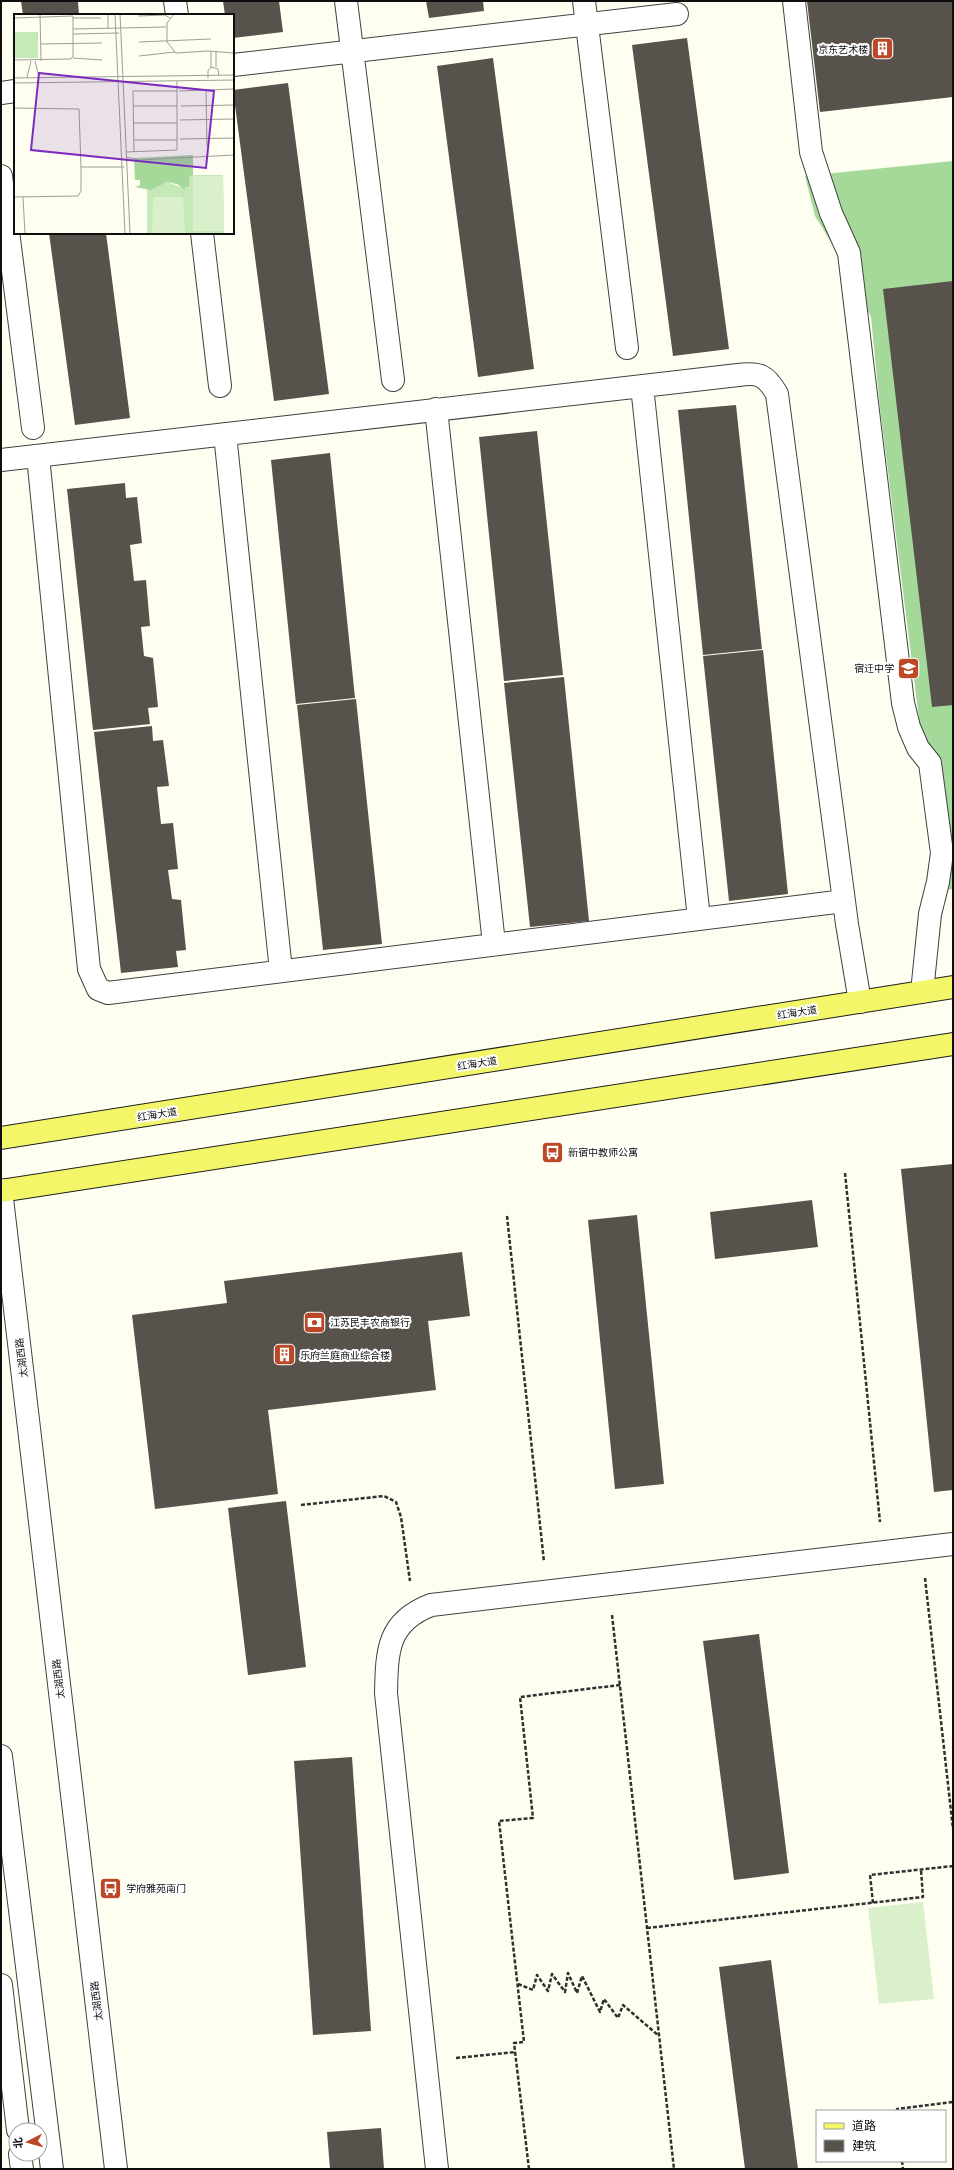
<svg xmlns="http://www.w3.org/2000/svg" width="954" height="2170" viewBox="0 0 954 2170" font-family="'Playfair Display','Noto Sans SC',serif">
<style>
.forest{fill:#a5d999}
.pitch{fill:#daf0cb}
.building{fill:#57524b}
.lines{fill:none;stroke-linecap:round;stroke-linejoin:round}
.minor-casing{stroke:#414141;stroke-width:24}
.major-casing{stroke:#1f1f1f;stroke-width:24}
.path{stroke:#303030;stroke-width:2.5;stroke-dasharray:4 2;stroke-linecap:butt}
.minor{stroke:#fff;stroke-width:22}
.major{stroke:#f3f668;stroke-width:22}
.labels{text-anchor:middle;stroke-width:4;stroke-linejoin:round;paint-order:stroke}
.poi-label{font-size:10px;fill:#0e0e0e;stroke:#fff;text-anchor:start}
.street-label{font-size:10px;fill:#0e0e0e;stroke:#fff}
.inset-road{fill:none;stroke:#9e9f96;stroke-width:1}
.view{fill:#7b2cbf;fill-opacity:0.15;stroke:#7b2cbf;stroke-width:2}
.inset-edge{fill:none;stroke:#0e0e0e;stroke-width:2}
</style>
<rect width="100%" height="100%" fill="#fefff0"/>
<!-- forest -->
<path class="forest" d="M953,161V889L925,893L934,838L880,408L871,317L847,268L815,216L805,176Z"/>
<!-- pitch -->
<path class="pitch" d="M923,1902L934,1999L879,2004L868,1908Z"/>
<!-- building -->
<path class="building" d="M21,1H78L79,15H23Z
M223,1H279L283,32L233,38V15H225Z
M426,1H483L484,11L429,18Z
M807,1H953V97L820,112Z
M687,38L729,349L673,356L632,45Z
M493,58L534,369L478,377L437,66Z
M288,83L329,394L274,401L233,90Z
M49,233H106L130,418L75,425Z
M953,281V705L932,707L883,289Z
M736,405L762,649L703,655L678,410Z
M537,431L563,675L504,681L479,437Z
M330,453L355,698L296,704L271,460Z
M125,483L126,498L137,497L142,543L130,545L134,581L146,580L150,626L141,627L144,656L153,658L158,707L148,708L150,724L93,730L67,489Z
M763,650L788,894L729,901L703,656Z
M564,677L589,921L530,927L504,683Z
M356,699L382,944L323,950L297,705Z
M152,726L153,741L163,740L169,786L157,787L161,824L173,823L178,869L168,870L172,899L181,900L186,950L176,951L178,967L121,973L94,732Z
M953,1164V1490L934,1492L901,1169Z
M812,1200L818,1247L715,1259L710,1212Z
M637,1215L664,1484L615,1489L588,1220Z
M462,1252L470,1316L428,1321L436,1390L268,1410L278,1494L155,1509L132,1315L227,1303L224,1281Z
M286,1501L306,1667L248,1675L228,1508Z
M759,1634L789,1873L734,1880L703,1641Z
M352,1757L371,2031L313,2035L294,1761Z
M771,1960L798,2169H745L719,1967Z
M381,2128L384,2169H330L327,2132Z"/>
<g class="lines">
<defs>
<path id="minor" d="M175,1L177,15
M346,1L393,380
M584,1L627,348
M794,1L811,152L831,213L849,253L903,703L909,727L918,748L930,763L942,853L938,882L930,914L922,992
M233,65L677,14
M1,93L15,91
M1,176L33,428
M202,233L220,386
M642,386L699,919
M436,409L494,944
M225,434L281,971
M38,456L89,969L98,989L108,993L844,901
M1,460L738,375C759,372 766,375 777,394L847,924L860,1002
M1,1190L116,2169
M1,1756L52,2169
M1,1985L18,2130
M20,2154L22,2169
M437,2169L386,1693C387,1651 387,1622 431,1605L953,1544"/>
<path id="major" d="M1,1138L953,987
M1,1191L953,1044"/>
</defs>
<!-- minor casing -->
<use href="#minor" class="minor-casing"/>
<!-- major casing -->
<use href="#major" class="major-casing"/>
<!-- path -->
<path class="path" d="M845,1173L880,1522
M507,1216L544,1562
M301,1505L384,1496L396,1502L401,1517L410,1581
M925,1578L953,1829
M612,1615L674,2169
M873,1903L870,1875L953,1866
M647,1928L923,1897L921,1870
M518,1984L533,1990L537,1975L548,1991L552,1974L565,1992L568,1973L577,1993L582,1976L600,2012L604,1999L618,2018L623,2005L659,2036
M456,2058L516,2052
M897,2111V2109L953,2102
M902,2161L903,2169
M529,2169L514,2043L524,2042L499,1821L533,1818L520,1697L620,1685"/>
<!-- minor -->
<use href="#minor" class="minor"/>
<!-- major -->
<use href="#major" class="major"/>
</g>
<!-- icons -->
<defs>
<symbol id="building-square" viewBox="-11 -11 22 22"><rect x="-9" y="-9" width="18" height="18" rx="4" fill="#bc4828" stroke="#fff"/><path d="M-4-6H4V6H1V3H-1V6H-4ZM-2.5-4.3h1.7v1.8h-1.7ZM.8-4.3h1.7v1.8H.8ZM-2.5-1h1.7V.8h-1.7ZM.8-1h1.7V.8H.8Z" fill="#fff"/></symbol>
<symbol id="school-square" viewBox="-11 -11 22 22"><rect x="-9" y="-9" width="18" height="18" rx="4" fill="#bc4828" stroke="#fff"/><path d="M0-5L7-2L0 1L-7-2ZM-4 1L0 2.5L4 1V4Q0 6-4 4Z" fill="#fff"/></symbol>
<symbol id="bus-square" viewBox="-11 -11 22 22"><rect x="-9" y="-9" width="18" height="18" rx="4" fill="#bc4828" stroke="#fff"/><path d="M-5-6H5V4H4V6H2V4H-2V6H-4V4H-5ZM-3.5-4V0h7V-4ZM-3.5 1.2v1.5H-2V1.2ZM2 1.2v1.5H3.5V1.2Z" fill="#fff"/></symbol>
<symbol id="bank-square" viewBox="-11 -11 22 22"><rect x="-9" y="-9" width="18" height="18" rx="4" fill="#bc4828" stroke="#fff"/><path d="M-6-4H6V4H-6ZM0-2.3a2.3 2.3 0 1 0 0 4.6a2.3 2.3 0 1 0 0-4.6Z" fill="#fff"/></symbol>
</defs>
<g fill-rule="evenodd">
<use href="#building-square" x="870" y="36" width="25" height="25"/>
<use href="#school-square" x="896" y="656" width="25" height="25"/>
<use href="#bus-square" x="540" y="1140" width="25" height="25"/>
<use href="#bank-square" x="302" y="1310" width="25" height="25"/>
<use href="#building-square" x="272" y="1342" width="25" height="25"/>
<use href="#bus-square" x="98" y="1876" width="25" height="25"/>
</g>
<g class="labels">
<!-- poi labels -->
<g class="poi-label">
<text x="868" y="53" text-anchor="end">京东艺术楼</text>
<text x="894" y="672" text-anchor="end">宿迁中学</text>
<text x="568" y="1156">新宿中教师公寓</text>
<text x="330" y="1326">江苏民丰农商银行</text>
<text x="300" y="1359">乐府兰庭商业综合楼</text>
<text x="126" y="1892">学府雅苑南门</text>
</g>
<!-- street labels -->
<g class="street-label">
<text transform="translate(797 1012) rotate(-9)" y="4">红海大道</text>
<text transform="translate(477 1063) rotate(-9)" y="4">红海大道</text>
<text transform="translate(157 1114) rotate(-9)" y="4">红海大道</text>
<text transform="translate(21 1358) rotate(-97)" y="4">太湖西路</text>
<text transform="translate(58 1679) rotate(-97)" y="4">太湖西路</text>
<text transform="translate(96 2001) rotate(-97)" y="4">太湖西路</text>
</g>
</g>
<!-- overview -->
<g transform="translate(14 14)">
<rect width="220" height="220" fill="#fefff0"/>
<path d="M0,18H24V44H0ZM176,161H209L210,220H133V174L138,175L153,168L171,175V173H175Z" fill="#c6e9b9"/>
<path d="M179,141V161L176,162L175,173H171V176L163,170L153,168L137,176L121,173L126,171V166H121L120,144Z" fill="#a5d999"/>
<path d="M179,162H209L210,217H179ZM139,183H169L171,220H138Z" fill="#daf0cb"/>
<path class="inset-road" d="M26,0L27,47M94,0V15M101,0L111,220M106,0L116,220M160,0L153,9V28L162,39L194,37L220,39M124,2L151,1L156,4M0,4L59,2V42L57,45L0,46M59,4H87M59,15L152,13M59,20L105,19M125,28L197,25M27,30L88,29M197,37V53M202,37V53M125,42L161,38M59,44L88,46M21,47L25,63M13,63L17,47M0,64L220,61M194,64V57L197,53L204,55L205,62M0,69L220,66M192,76L193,132M165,77L220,75M119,92H163M167,92L220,91M0,94L65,95L67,153V177L64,182L0,183M166,106L220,105M120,109H163M166,125L220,124M120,126H163M112,138L163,136V67M120,138L119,77H163M220,140V168M112,143L125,146L220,141M67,153H110M9,183L11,220"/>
<path class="view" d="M25,59L200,77L192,154L17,136Z"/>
<rect width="220" height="220" class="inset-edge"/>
</g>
<!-- border -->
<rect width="954" height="2170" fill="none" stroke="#0e0e0e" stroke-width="4"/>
<!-- legend -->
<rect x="816" y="2110" width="130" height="52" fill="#ffffff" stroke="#9f9f9f"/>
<rect x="824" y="2123" width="20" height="6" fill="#f3f668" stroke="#9f9f9f"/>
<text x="852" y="2130" font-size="12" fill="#0e0e0e">道路</text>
<rect x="824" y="2140" width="20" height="12" fill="#57524b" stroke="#9f9f9f"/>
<text x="852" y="2150" font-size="12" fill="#0e0e0e">建筑</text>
<!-- north arrow -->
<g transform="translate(28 2142) rotate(264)"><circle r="19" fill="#ffffff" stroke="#9f9f9f"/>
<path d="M0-3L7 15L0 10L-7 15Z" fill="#bc4828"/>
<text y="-6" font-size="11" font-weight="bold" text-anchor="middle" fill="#0e0e0e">北</text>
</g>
</svg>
